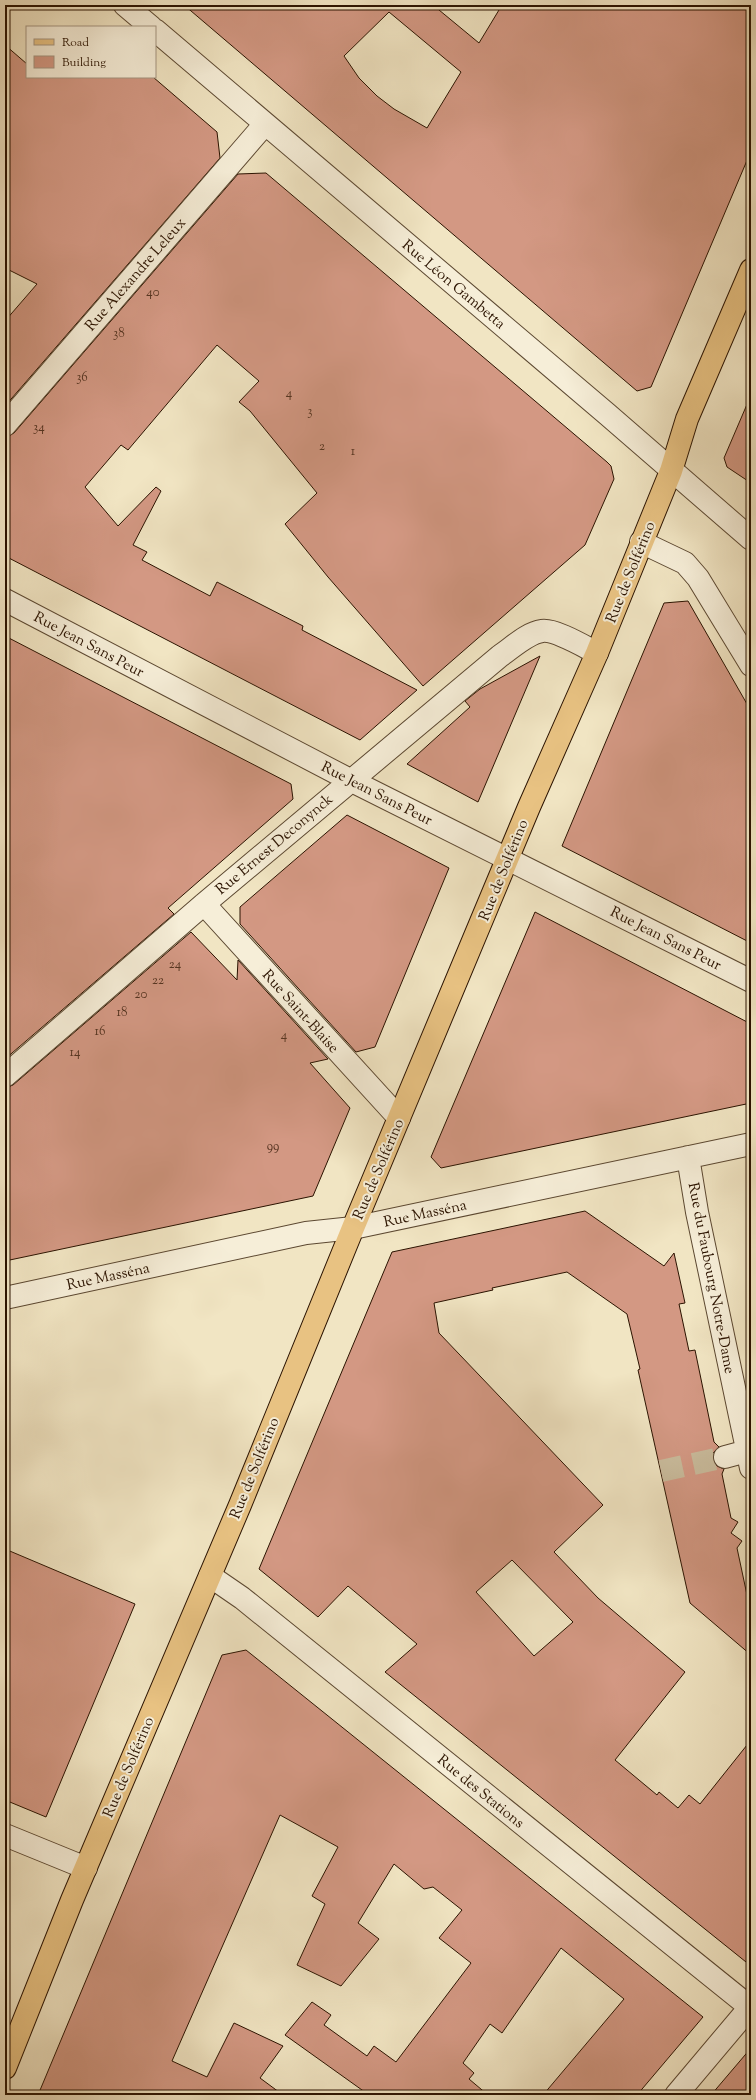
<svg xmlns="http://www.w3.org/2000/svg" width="756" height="2100" viewBox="0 0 756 2100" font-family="'Sorts Mill Goudy',serif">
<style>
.building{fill:#d39883;stroke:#2b1300;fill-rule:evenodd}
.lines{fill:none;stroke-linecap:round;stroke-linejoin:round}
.minor-tunnel{stroke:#c9bb9c;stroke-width:22;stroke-dasharray:22 11;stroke-linecap:butt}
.minor-casing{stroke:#5c4831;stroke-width:24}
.major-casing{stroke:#2b1300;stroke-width:24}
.minor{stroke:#f6eed8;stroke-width:22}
.major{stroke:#e8c282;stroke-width:22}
.labels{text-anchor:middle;stroke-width:4;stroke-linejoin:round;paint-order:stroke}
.number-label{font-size:13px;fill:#553421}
.street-label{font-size:15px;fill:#2b1300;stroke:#f6eed8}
</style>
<rect width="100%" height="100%" fill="#f1e5c3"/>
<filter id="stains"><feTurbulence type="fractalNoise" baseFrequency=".005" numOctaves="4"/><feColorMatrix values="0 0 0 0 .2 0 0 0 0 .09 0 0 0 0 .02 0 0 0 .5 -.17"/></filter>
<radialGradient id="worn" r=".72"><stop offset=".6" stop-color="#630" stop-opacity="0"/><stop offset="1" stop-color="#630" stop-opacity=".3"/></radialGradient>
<!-- building -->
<path class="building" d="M184,5H433L479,43L502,5H751V151L651,387L637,391ZM389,12L461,72L427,128L394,109L377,96L359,78L344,56Z
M5,45L27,64V77H153L217,132L220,158L5,406V321L37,284L5,268Z
M266,173L607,462L611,466L614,479L585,545L423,686L328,577L285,524L317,493L250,411L239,402L259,381L217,345L128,450L121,445L85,487L118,526L156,487L161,491L133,545L147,552L142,560L210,596L217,582L303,626L302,630L417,690L360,740L5,556V437L14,433L238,174Z
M751,395V483L727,467L724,458Z
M688,601L751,711V943L562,846L664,603Z
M5,636L291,784L293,799L168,908L174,914L5,1059Z
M540,656L478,802L407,764L470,707L465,701L480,689Z
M347,815L449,868L375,1047L356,1052L240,924V907Z
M535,912L751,1024V1103L441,1168L431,1157Z
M191,932L237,980L238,960L328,1059L310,1063L350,1108L313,1196L5,1261V1088L13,1085Z
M585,1211L664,1266L674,1253L685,1303L679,1304L689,1351L695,1350L714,1442L719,1447L713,1453V1460L717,1466L724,1469L722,1474L731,1518L738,1522L731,1533L742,1541L737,1548L747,1595L751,1599V1655L690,1603L638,1370L640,1369L627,1314L567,1272L492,1288L493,1290L434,1303L439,1333L603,1505L554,1552L598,1598L685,1672L615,1760L657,1795L659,1792L678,1808L689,1795L700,1804L751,1740V1966L385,1672L417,1644L348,1586L318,1617L259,1569L392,1252ZM512,1560L573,1622L534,1656L476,1592Z
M5,1549L135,1604L46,1817L5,1800Z
M246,1650L703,2017L637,2095H543L624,1999L561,1948L502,2033L490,2024L463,2063L474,2073L469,2079L488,2095H369L285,2035L312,2002L331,2015L324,2025L367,2056L374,2046L396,2062L471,1963L439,1938L462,1910L433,1887L424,1889L394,1864L358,1923L379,1939L341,1986L297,1965L325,1904L312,1896L338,1847L280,1815L172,2061L207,2077L234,2023L283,2046L260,2078L283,2095H38L222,1655Z
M751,2048V2095H711Z"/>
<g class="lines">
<!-- minor-tunnel -->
<path class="minor-tunnel" d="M661,1471L725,1457"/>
<defs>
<path id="minor" d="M125,5L151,27
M155,30L607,414L751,539
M5,425L265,124
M641,542L685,563L698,578L751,665
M5,600L350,780L751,981
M204,904L399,1118
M5,1076L204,904L500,656C512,648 527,633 542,631C555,629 585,647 597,653
M688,1157L697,1212L751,1468
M5,1298L306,1233L353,1228L751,1144
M725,1457L747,1451
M210,1576L242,1598L751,2008
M5,1835L86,1868
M676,2095L751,2006"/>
<path id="major" d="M5,2068L72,1900L240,1505L353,1228L529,807L597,653L671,471L687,419L751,270"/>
</defs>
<!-- minor casing -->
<use href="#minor" class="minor-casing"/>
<!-- major casing -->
<use href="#major" class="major-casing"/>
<!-- minor -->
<use href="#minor" class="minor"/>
<!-- major -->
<use href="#major" class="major"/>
</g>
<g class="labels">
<!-- number labels -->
<g class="number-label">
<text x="153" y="296">40</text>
<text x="119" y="337">38</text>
<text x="82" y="381">36</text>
<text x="289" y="397">4</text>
<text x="310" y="415">3</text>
<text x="39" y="431">34</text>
<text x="322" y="450">2</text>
<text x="353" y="455">1</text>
<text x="175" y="968">24</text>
<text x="158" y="984">22</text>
<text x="141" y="998">20</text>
<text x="122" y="1016">18</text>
<text x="100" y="1035">16</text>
<text x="284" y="1039">4</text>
<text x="75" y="1056">14</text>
<text x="273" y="1150">99</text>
</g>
<!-- street labels -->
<g class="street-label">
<text transform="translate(135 274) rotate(-49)" y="5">Rue Alexandre Leleux</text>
<text transform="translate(454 284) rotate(40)" y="5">Rue Léon Gambetta</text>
<text transform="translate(630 572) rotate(-68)" y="5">Rue de Solférino</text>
<text transform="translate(89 644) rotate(28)" y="5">Rue Jean Sans Peur</text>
<text transform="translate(377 793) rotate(27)" y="5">Rue Jean Sans Peur</text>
<text transform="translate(274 844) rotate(-40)" y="5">Rue Ernest Deconynck</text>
<text transform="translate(503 870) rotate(-68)" y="5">Rue de Solférino</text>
<text transform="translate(666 938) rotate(27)" y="5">Rue Jean Sans Peur</text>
<text transform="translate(301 1011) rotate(48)" y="5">Rue Saint-Blaise</text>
<text transform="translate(378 1169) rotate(-67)" y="5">Rue de Solférino</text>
<text transform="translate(425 1213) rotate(-12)" y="5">Rue Masséna</text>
<text transform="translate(108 1276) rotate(-12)" y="5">Rue Masséna</text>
<text transform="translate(712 1278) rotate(79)" y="5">Rue du Faubourg Notre-Dame</text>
<text transform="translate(254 1468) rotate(-68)" y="5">Rue de Solférino</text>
<text transform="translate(128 1767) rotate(-67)" y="5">Rue de Solférino</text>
<text transform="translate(481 1791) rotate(39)" y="5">Rue des Stations</text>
</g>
</g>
<!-- margin -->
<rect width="756" height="2100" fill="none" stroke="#f1e5c3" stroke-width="20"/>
<rect x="6" y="6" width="744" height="2088" fill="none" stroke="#2b1300" stroke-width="2"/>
<rect x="10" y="10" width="736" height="2080" fill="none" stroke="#2b1300"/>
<!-- legend -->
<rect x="26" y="26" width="130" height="52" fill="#f6eed8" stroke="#a59682"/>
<rect x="34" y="39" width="20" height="6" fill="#e8c282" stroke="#a59682"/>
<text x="62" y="46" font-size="12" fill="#2b1300">Road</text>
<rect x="34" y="56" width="20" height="12" fill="#d39883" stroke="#a59682"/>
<text x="62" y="66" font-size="12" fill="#2b1300">Building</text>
<rect width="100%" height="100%" filter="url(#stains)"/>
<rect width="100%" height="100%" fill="url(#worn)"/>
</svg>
